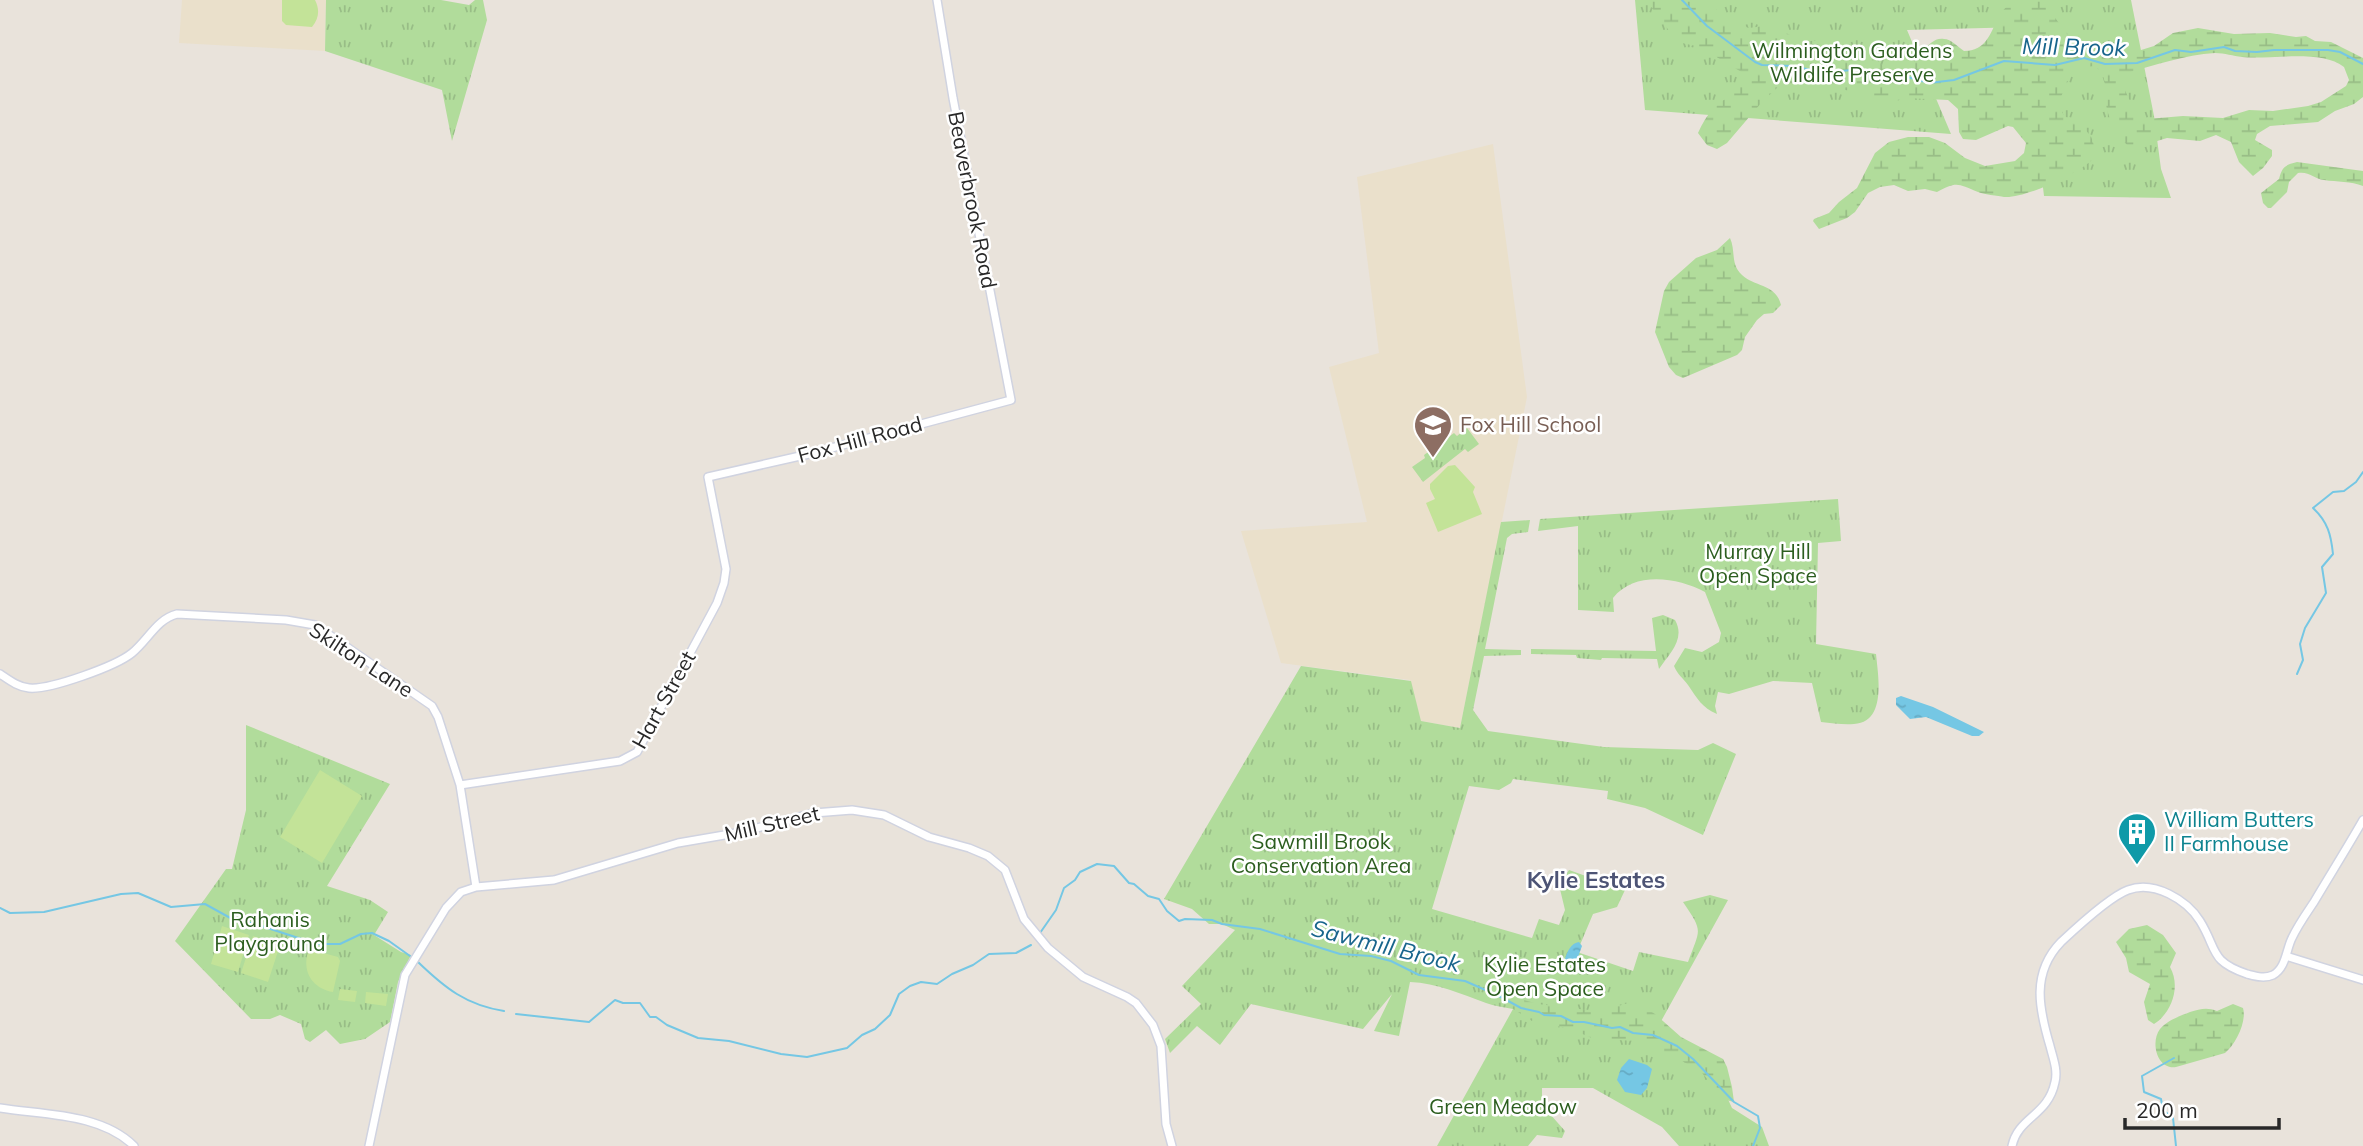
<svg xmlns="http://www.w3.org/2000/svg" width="2363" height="1146" viewBox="0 0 2363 1146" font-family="Mulish,sans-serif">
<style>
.education{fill:#eae0cb}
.grass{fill:url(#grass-tufts)}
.wetland{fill:url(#wetland-marsh);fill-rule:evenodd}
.pitch{fill:#c3e398}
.water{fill:url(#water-ripples)}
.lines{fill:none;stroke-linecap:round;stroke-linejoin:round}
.stream{stroke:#75c7e4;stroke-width:2}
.tertiary-casing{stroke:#d0d3e0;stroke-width:10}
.tertiary{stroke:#fff;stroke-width:7}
.labels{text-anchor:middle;stroke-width:5;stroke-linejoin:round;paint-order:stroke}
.park-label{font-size:21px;fill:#2c5e1f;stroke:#fff}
.street-label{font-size:21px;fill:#282828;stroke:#fff}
.education-label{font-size:21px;fill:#785e54;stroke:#fff;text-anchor:start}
.culture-label{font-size:21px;fill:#0d838f;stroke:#fff;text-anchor:start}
.water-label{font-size:23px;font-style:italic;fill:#18658c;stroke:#fff}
.neighbourhood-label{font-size:23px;font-weight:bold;fill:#4d5475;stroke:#fff}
</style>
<defs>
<pattern id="grass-tufts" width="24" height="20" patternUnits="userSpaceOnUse" patternTransform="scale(1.75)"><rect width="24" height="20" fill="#b1dc9b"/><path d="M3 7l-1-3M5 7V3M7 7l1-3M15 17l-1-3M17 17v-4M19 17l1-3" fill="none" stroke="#98bd86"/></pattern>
<pattern id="wetland-marsh" width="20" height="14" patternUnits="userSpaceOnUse" patternTransform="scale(1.75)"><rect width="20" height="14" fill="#b1dc9b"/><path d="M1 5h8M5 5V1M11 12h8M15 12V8" fill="none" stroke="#98bd86"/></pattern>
<pattern id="water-ripples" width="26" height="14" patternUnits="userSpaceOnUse" patternTransform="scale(1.75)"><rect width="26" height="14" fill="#75c7e4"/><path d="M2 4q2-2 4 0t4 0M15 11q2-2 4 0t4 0" fill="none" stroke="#65abc4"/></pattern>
</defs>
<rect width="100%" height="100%" fill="#e9e3db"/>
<!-- education -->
<path class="education" d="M182,0H326L325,51L179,43Z
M1493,144L1527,397L1460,728L1421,721L1410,680L1281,663L1241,531L1367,522L1329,367L1379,353L1357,177Z"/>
<!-- grass -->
<path class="grass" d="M326,0H441L469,5L475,0H483L487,20L452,141L442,90L325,51Z
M1635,0H2131L2154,116L2161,169L2171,198L2044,196L2024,27L1907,30L1951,134L1645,110Z
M1467,428L1479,444L1468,452L1465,449L1423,482L1412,467L1425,458L1424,455L1454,433L1457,436Z
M1838,499L1841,541L1818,543L1816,644L1876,654C1878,675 1887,722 1854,724C1843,725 1832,723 1821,722L1812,683L1773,681L1729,694L1718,692L1715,706L1717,714C1702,708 1697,698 1688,685C1683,678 1677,674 1674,666L1685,648L1702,652L1719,642L1721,633L1705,592C1677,577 1634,571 1613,598L1614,612L1578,610V526L1538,531L1540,519Z
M1530,520L1528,532L1512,534L1507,538L1485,649L1521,650V655L1484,656L1473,710L1488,731L1604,747L1698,750L1713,743L1736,754L1703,835L1645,808L1607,799L1608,791L1513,779L1511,783L1499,790L1469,786L1432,909L1532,938L1539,919L1559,925L1565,910L1559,885L1569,870L1625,890L1617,907L1593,914L1577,952L1633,971L1639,952L1688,962C1700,928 1704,933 1683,902L1710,895L1728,900L1654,1034L1704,1067L1725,1093L1732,1108L1762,1127L1769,1146H1679L1662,1127L1593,1088H1542V1105L1565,1131L1562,1138L1537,1135L1528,1146H1437L1513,1009C1504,1007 1494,1006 1486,1003C1461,994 1437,983 1410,982L1399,1036L1374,1031L1392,994L1363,1029L1251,1004L1220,1045L1197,1026L1170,1053L1165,1039L1201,1004L1182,986L1235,930L1222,924H1209L1192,909L1164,899L1301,666L1411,681L1421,721L1460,728L1501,522Z
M1663,615L1675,620C1686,639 1669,654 1659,669L1657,659L1602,658L1601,660L1577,658L1576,655L1531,654V649L1656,651L1652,618Z
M246,725L390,784L327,886L370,900L388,912L374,935L401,952L411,955L398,982L390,1022L365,1039L340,1044L326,1030L310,1042L305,1039L301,1024L280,1015L270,1019H251L175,941L226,869H232L246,810Z"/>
<!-- wetland -->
<path class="wetland" d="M1646,0H1711L1716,9L1730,21L1739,25L1749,28L1770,25L1804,42L1825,39L1859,61L1877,60L1887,70C1892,70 1899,71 1904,69C1919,64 1927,36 1944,39C1951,39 1958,47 1964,51C1986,51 1990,34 1998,18C2001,11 2008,6 2012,0H2041L2070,37L2083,47L2103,53L2125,55L2154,46L2173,33L2198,28L2234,34L2270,33L2296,37L2306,36L2315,41L2331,42L2363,58V97L2354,104L2335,111L2318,122L2270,126L2257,134L2255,140L2272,150V156L2263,168L2253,176L2239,162L2231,142L2216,135L2200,141L2167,138L2141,146L2129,147C2121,139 2111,124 2108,113C2103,98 2111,76 2094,66C2077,67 2068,76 2063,92C2061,97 2058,102 2060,108C2068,130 2100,122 2093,159C2080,173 2024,199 2004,197C1999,196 1982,194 1978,192C1958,184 1957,181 1937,192L1925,189L1908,191L1894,185L1880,187L1868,193L1855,212L1847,218L1819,229L1813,221L1814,219L1829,213L1839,202L1857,188L1875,153L1889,142L1908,137H1929L1945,143L1965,158L1985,166L2015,161L2024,153L2026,143L2013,127L2008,126L1976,140L1963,139L1959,132L1958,109L1948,100L1905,98L1885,105L1853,92L1835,87L1807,85L1778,87L1762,102L1727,143L1717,149L1707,145L1698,133C1702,124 1707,115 1714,108C1725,98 1741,90 1743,73L1700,47L1682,43L1673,36ZM2215,53C2225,53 2233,56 2242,57C2270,60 2321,49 2344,67L2349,80L2346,86L2321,102L2308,106L2273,111L2249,110L2223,118L2183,116L2147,119L2137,116L2122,84L2124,74C2154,65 2185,55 2215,53Z
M2297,162L2363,171V186C2351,181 2337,182 2324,180C2314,179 2309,171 2298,173L2289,182L2287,192L2271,208H2268L2263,203L2261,193L2279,179C2282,167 2285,165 2297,162Z
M1730,238C1736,251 1730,264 1742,275C1755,287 1776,284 1781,305L1773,313L1764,314L1757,320L1745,337L1742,350L1737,355L1683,378L1676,375L1669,367L1655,332L1664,291L1669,282L1696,258L1717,250Z
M2147,925L2163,935L2176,953L2170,967C2181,986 2172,1013 2154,1024L2148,1020L2144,1002L2150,984L2129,972L2126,958L2116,942L2129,929Z
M1503,994L1538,1004L1587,1010L1615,1007L1628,1003L1640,1005L1655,1014L1681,1037L1723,1059L1727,1067L1732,1087L1734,1102L1726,1100L1702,1073L1679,1059L1661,1054L1646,1043L1638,1041L1594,1039L1571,1029L1532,1021L1501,1001L1499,996Z
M2233,1004L2243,1008C2247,1021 2236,1044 2225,1053L2176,1067C2157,1070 2150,1042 2160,1029C2168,1020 2180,1016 2190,1012C2200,1009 2207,1007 2217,1011Z"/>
<!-- pitch -->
<path class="pitch" d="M282,0H315C320,10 319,18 312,27L286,25L282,21Z
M1455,465L1475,487L1473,492L1482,514L1438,532L1426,503L1435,499L1430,489V484L1448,466Z
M320,770L362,796L322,863L280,837Z
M222,926L249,935L238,972L211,964Z
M253,936L280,945L268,982L241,973Z
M309,949L338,957L340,961L333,992C311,988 301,970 309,949Z
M340,989L357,991L355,1002L338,1000Z
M366,992L388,994L386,1006L365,1003Z"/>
<!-- water -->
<path class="water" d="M1901,696L1933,707L1984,732L1979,736H1972L1926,717L1910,719L1896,705V698Z
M1579,942L1582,946L1578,957L1572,964H1567L1565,959C1567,952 1571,943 1579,942Z
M1629,1059L1647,1065L1652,1069L1647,1088L1641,1095L1625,1092L1617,1080L1621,1068Z"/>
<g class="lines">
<!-- stream -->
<path class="stream" d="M1682,0L1707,26L1755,62L1762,65L1793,66L1824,73L1860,69L1877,75L1897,74L1929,83L1954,80L2004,61L2055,65L2084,58L2105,64L2137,63L2175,50L2191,52L2224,47L2235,51L2257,52L2274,50H2328L2340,52L2363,64
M2297,674L2303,660L2300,644L2305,628L2326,593L2322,567L2333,554C2331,535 2328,522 2313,508L2333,492L2344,491L2356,482L2363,472
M0,908L10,913L44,912L121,894L138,893L171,907L205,904L234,920L252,923L317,944H340L361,934L372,933L389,941L410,956
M1040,933L1056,910L1064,888L1075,880L1080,872L1097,864L1114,866L1129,883L1134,884L1148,896L1159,899L1167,911L1179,921L1185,919L1212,920L1222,924L1260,929L1340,954L1371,956L1391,961L1419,975L1465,981L1499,996L1521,1008L1539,1012L1544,1015L1561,1016L1573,1022H1584L1612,1028L1620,1027L1633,1033L1653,1035L1677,1046L1693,1059L1734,1102L1758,1116L1760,1128L1753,1146
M418,962C445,988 466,1005 504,1011
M516,1014L589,1022L615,1000L623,1003H640L650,1017H656L667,1025L698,1038L729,1041L781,1054L807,1057L847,1048L862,1035L875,1029L890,1015L899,994L910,986L921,982L937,984L952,974L973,965L989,954L1016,953L1031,945
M2174,1058L2142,1076L2144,1092L2161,1099L2163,1110L2173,1118L2176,1146"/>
<defs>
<path id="tertiary" d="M0,674C9,680 18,687 29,688C50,690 116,666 132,653C148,640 157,619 177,614L286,620L315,625L432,706L438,717L460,785L476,887
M460,785L620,761L637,752L717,603L724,583L726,569L708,477L809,454L1011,400L953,98L937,0
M2286,956L2363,980
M0,1108C43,1115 101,1113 134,1146
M369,1146L405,975L446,908L461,892L476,887L554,880L678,843L742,832L814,813L852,810L884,815L929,837L969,848L988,856L1005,870L1024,919L1048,948L1083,977L1127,997L1136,1003L1153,1025L1161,1046L1166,1124L1172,1146
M2012,1146C2018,1117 2048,1116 2055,1082C2058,1070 2053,1058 2050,1046C2039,1009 2031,973 2061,942C2076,928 2109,897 2128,890C2154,880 2187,900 2200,921C2218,950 2209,961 2247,974C2255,976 2264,979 2273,975C2286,968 2286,950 2292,938C2298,925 2306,914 2314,902C2330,875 2347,848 2363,820"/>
</defs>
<!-- tertiary casing -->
<use href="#tertiary" class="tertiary-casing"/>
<!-- tertiary -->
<use href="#tertiary" class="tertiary"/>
</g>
<!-- icons -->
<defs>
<symbol id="school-pin" viewBox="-11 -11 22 30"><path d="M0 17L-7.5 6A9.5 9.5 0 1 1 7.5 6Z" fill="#8d6e63" stroke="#fff"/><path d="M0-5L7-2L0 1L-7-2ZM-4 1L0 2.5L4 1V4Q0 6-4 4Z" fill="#fff"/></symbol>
<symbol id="building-pin" viewBox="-11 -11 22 30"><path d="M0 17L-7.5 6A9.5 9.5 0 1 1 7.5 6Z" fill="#0f9aa8" stroke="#fff"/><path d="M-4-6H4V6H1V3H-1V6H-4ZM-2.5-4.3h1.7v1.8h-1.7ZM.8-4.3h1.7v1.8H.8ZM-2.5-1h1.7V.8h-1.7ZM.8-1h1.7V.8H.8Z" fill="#fff"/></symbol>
</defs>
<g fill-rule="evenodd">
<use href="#school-pin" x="1411" y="403" width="44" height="60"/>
<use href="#building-pin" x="2115" y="810" width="44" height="60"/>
</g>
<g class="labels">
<!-- park labels -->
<g class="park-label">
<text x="1852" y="58">Wilmington Gardens<tspan x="1852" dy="24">Wildlife Preserve</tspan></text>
<text x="1758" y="559">Murray Hill<tspan x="1758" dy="24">Open Space</tspan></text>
<text x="1321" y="849">Sawmill Brook<tspan x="1321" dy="24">Conservation Area</tspan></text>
<text x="270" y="927">Rahanis<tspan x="270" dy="24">Playground</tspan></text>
<text x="1545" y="972">Kylie Estates<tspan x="1545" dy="24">Open Space</tspan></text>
<text x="1503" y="1114">Green Meadow</text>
</g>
<!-- street labels -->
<g class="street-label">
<text transform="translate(972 200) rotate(79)" y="7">Beaverbrook Road</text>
<text transform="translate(860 440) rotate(-15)" y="7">Fox Hill Road</text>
<text transform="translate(361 660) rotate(33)" y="7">Skilton Lane</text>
<text transform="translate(664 700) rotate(-61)" y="7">Hart Street</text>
<text transform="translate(772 824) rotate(-13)" y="7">Mill Street</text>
</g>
<!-- education labels -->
<g class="education-label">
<text x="1460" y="432">Fox Hill School</text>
</g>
<!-- culture labels -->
<g class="culture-label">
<text x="2164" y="827">William Butters<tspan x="2164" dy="24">II Farmhouse</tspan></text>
</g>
<!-- water labels -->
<g class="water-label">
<text transform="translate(2074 47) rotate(1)" y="8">Mill Brook</text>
<text transform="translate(1386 946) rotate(14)" y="8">Sawmill Brook</text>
</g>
<!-- neighbourhood labels -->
<g class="neighbourhood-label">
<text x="1596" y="888">Kylie Estates</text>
</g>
</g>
<!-- scale -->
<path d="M2125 1118v10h154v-10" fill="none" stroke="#282828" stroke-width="3.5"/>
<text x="2136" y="1118" font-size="21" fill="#282828" stroke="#ffffff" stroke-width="5" paint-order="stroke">200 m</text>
</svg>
